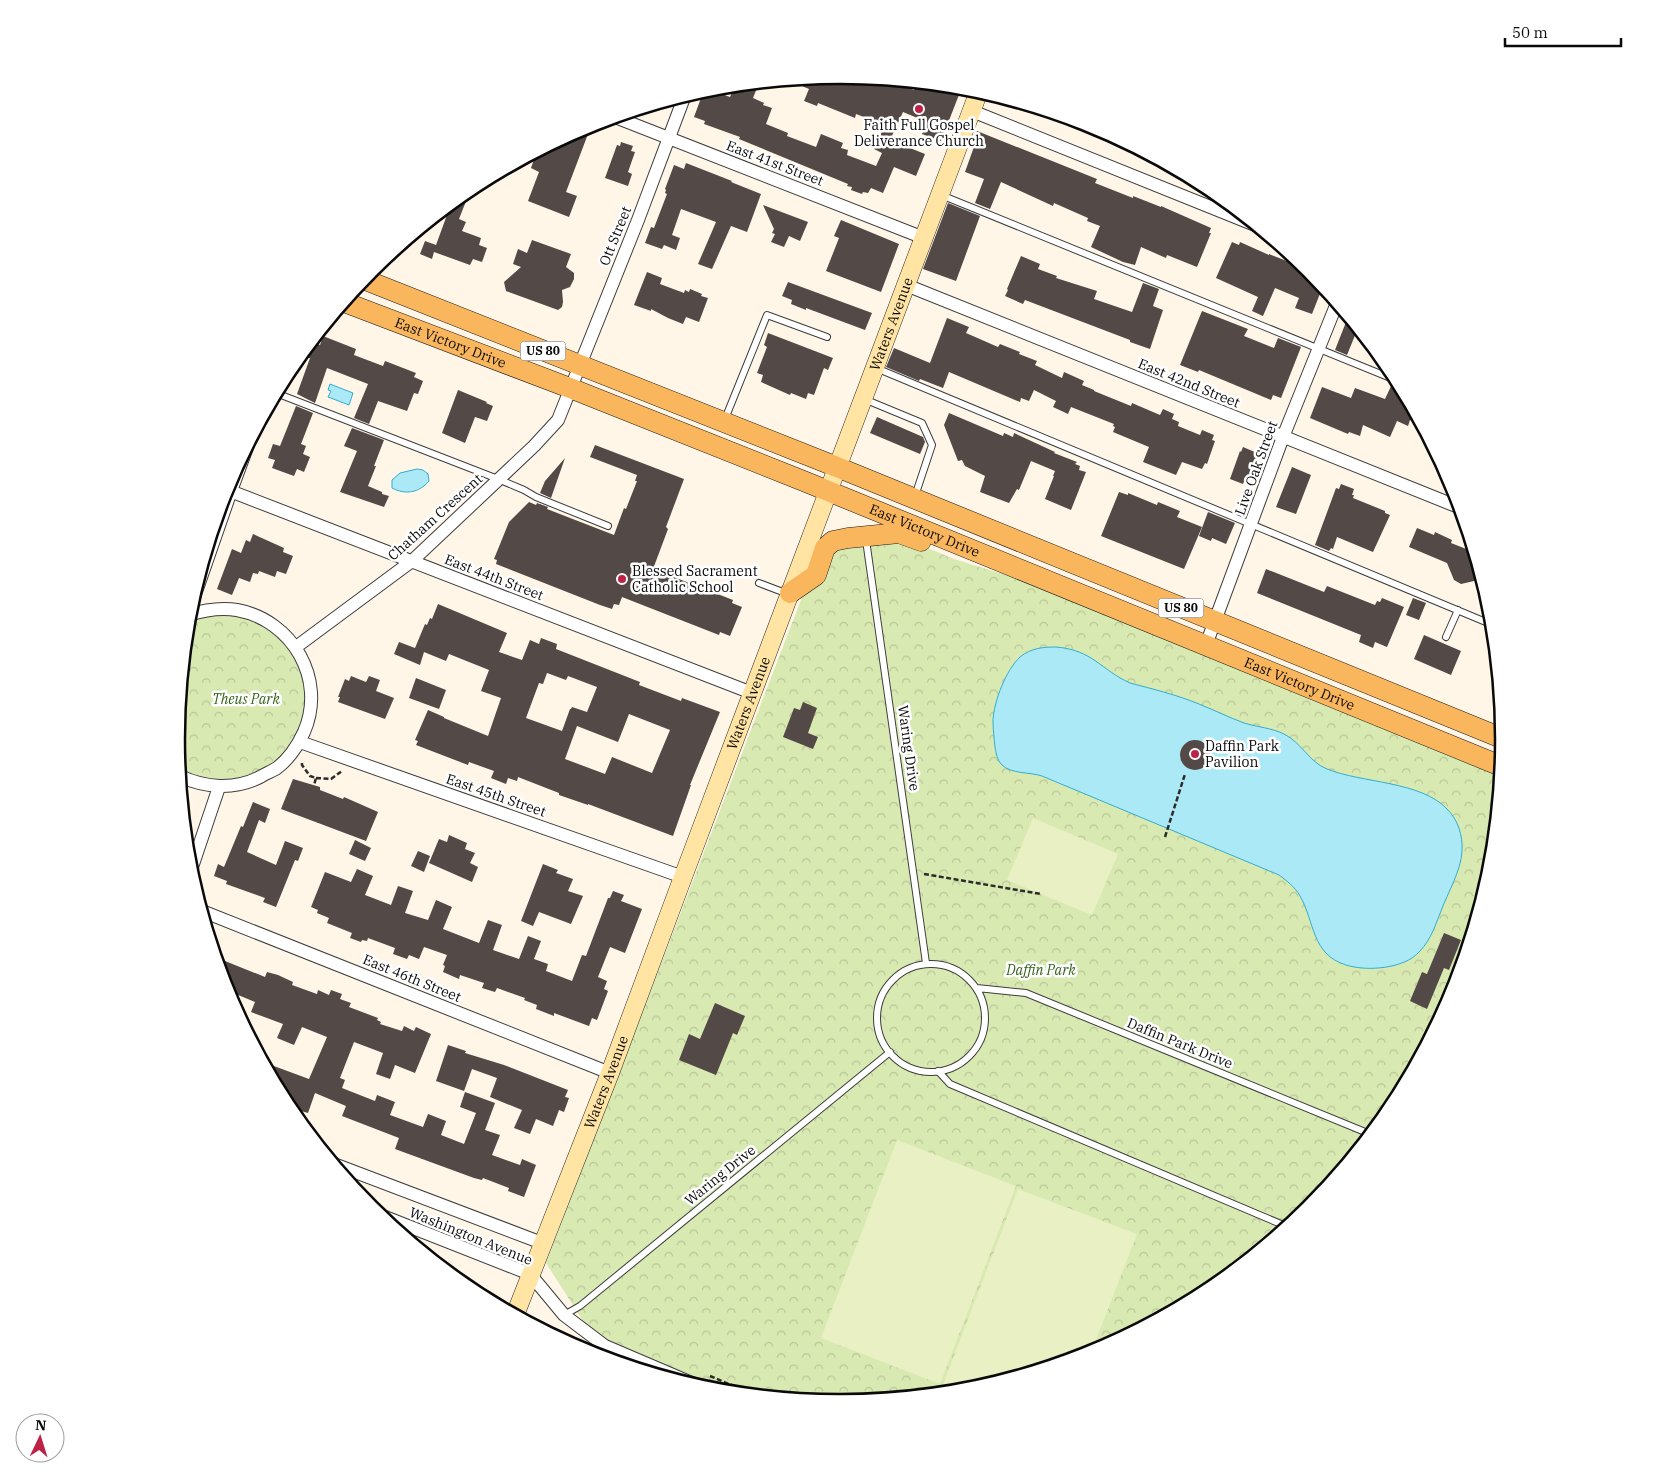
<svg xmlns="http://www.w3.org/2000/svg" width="1680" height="1478" viewBox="0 0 1680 1478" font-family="'IBM Plex Serif',serif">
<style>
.park{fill:url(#park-crowns)}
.pitch{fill:#e9f0c4}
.water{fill:#ace9f7;stroke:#33adce}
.building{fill:#534947;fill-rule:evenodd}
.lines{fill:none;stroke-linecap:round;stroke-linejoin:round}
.lane-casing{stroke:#3d3d3d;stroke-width:8}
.street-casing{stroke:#3d3d3d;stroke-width:14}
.secondary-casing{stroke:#2c2c2c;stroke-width:19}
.primary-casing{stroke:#1b1b1b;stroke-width:21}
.path{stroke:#2c2c2c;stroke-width:2.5;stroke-dasharray:5 2.5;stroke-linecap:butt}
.lane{stroke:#fff;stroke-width:6}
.street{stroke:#fff;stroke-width:12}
.secondary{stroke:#ffe4a3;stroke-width:18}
.primary{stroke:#fab65d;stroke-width:20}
.poi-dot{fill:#bb2246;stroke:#fff;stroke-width:2}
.labels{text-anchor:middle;stroke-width:5;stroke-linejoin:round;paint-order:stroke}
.shield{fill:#fff;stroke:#545454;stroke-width:1}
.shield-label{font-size:12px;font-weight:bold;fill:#0a0a0a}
.poi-label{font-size:14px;fill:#0a0a0a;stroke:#fff;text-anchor:start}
.street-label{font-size:14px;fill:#0a0a0a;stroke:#fff}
.park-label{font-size:14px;font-style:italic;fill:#37621b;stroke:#fff}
.rim{fill:none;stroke:#0a0a0a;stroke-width:2.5}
</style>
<defs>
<pattern id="park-crowns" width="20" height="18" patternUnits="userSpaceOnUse" patternTransform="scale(1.25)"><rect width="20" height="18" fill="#d9e9b2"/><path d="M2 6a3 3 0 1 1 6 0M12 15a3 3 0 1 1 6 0" fill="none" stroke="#b9c698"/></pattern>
</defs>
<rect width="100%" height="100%" fill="#fff6e8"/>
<!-- park -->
<path class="park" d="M913,542L954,559L1042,586L1500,776L1491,869L1453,993L1392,1108L1309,1209L1209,1291L1094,1353L969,1390L840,1403L727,1392L592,1335L546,1263L804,592L838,545Z
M251,613L304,661L307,725L277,768L219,787L180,776L176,739L188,615Z"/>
<!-- pitch -->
<path class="pitch" d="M1033,818L1118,854L1092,915L1007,880Z
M897,1140L1016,1186L940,1384L821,1338Z
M1018,1189L1137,1234L1091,1353L969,1390L956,1392L942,1387Z"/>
<!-- water -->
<path class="water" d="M330,384L353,393L349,405L328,397L331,391L328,390Z
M417,469L423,470L428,474L429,481C419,493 405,495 392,488V480L400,473Z
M1056,647C1093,650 1101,670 1130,683C1153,689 1177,695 1199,704C1214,710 1228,717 1244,723C1257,727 1272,728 1284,734C1302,743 1309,762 1327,769C1361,783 1421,781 1447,809C1458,820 1463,835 1462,851C1461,871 1448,892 1441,911C1437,921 1433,933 1427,942C1423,948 1418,954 1412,958C1395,969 1365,971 1346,965C1311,954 1315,922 1300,896C1295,887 1287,881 1279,875L1042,776C1030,772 1011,774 1002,765C997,760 996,753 995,747C994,738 993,729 993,720C994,701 1006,670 1020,657C1031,648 1043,647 1056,647Z"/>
<!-- building -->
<path class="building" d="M840,75L886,80L914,90L917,83H923L945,91L947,86L962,87L941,141L922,134L927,122L903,112L890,140L925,154L916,176L894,167L883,193L871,188L868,193L863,192L862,194L851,190L852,187L847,186L848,184L739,139L740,137L704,124L705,121L694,117L704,90L708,89L730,97L735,85L759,83L753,98L764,103L763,105L772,108L766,124L788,133L787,136L816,147L821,134L843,143L841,148L848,150L847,155L876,166L882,153L874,149L885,125L856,114L855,118L818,103L817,106L804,101L809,89L788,80Z
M578,130L588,134L566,192L577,196L569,217L528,201L539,172L531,168L537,151Z
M977,131L1097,179L1095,183L1133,198V196L1161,207V206L1211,228L1209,233H1211L1197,267L1167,255L1166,258L1141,247L1135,265L1123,262L1091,247L1100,226L1087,221L1088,218L1054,203L1053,206L1001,182L990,209L975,203L984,179L965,172L975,144L973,142Z
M621,142L633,146L631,151L635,152L628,172L632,174L628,186L605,178L617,145L620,146Z
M686,163L732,181L731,182L761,194L747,232L731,226L712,269L698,264L716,222L681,209L672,235L680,238L676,250L664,245L662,249L645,243L651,227L654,228L667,194L665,193L666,190L665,189L674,165L684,169Z
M472,186L459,219L466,222L462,231L481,238L479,245L487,248L482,262L473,259L470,265L434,252L432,259L420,254L425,241L436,245L451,204Z
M948,203L980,216L956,281L923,269Z
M763,205L808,222L800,241L789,236L784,247L771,242L775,234L772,233L774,229Z
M841,220L899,244L881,292L826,271L839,238L834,236Z
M532,240L571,254L566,267L574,273V279L570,287L562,290L563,302L562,307L558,310L506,291L504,282L521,267L513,264L518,249L527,253Z
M1232,242L1239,245L1240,242L1269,255V254L1310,270L1323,286L1312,314L1295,308L1299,298L1275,288L1263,316L1252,311L1258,297L1216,278Z
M1021,256L1040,264L1038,269L1057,276L1056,278L1097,291L1094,299L1132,312L1143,283L1159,289L1153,306L1163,310L1150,349L1130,342V340L1025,300L1023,304L1005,296L1008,290L1007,289Z
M647,272L662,278L660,284L684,293L685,290L689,292L690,289L702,294L701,296L708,298L699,322L686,317L683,324L668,318L651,309V311L634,305Z
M788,282L872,313L865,330L806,308V310L791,304L792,300L782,296Z
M1202,311L1248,329L1244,336L1274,348L1278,338L1301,347L1281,398L1273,395L1271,400L1199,370L1198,372L1180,365Z
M1348,317L1358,328L1347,355L1335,350Z
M947,318L969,327L966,333L998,347L1000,344L1020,352L1019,354L1037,361L1035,365L1062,378L1064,372L1084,381L1082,385L1094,390V391L1131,406L1132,403L1160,415L1163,409L1174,414L1172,419L1179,422L1178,426L1200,435L1202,430L1214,435L1212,440L1215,441L1207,464L1205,463L1202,469L1182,462L1176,475L1143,462L1149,447L1113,432L1115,427L1113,426L1114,424L1071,407L1068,414L1053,407L1056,401L1034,390L1029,401L1021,398L1020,402L949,372L943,388L920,379L919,381L886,367L894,348L930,363Z
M768,333L833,358L828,370L824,368L814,395L808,393L806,399L791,393L790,395L761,382L763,375L757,373L767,347L764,345Z
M323,336L356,349L354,355L383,366L385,361L416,373L414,377L423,381L418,394L414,393L407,411L378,401L369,424L354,418L368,384L327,368L315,403L297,394L310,358H308L314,342L320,345Z
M1392,384L1400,385L1421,424L1410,420L1408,426L1397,421L1390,437L1363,425L1360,436L1349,432L1348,434L1310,418L1322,387L1351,398L1355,388L1385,399Z
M458,390L487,402L486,403L493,406L487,421L475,417L465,443L442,433Z
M296,406L313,413L301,444L306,446L303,454L310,457L304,472L297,469L294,476L272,468L275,460L268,458L273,444L280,446Z
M949,413L1003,436L1004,433L1013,437L1014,433L1055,452L1054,453L1077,462L1075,464L1080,466L1079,470L1086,472L1071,510L1045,499L1054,476H1053L1055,471L1031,461L1019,490L1017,489L1009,503L980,492L985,476L965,466L962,460L958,461L944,425Z
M877,417L923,437L925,442L920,454L870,433Z
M352,428L384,440L374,466H376L368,486L382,492V494L389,496L384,507L340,492L357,451L344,446Z
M595,445L684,479L666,527L668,529L653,569L733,600L732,603L742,607L730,636L720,632L719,635L622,597L619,605L614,604L612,609L600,605L496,564L497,560L494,559L509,522L529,502L536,505L537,503L548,507L547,509L614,535L624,508L626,509L637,481H635L637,475L590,457Z
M1243,447L1257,453L1255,457L1258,459L1248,481L1245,479L1243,484L1230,479L1240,451L1241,452Z
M565,458L551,498L540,493L545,481Z
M1292,467L1311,475L1296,514L1276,507Z
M1341,484L1354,489L1352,495H1354L1353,498L1385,511V513L1390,515L1373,552L1337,537L1333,549L1331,548L1329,551L1315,545L1336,488L1339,489Z
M1119,492L1128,495V493L1157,505L1158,502L1180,511L1177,517L1202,527L1184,569L1101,536Z
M1208,512L1235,523L1226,544L1212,538L1211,541L1199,536Z
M1417,528L1434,535L1435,532L1452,540L1451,543L1474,552L1481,575L1474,581L1461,584L1454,580L1447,563L1409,547Z
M253,534L284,548L283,552L293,556L286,574L277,571L275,577L259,571L258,574L253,573L250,582L239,578L232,595L217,589L232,549L241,553L246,540L250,542Z
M1266,569L1324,592L1327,586L1375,605L1377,601L1380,602L1382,598L1404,607L1387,647L1375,642L1373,648L1359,642L1361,635L1257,593Z
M1413,598L1426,603L1419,620L1406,615Z
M438,604L507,633L499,652L522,660L530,640L539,644L541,638L557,644L556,649L640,682L639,685L681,701L682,698L720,712L690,785H691L673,836L588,804V805L559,795V793L518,777L517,781L508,778L506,784L491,778L494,771L469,762L468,765L416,745L418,741L415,740L428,710L444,717V718L488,736L501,698L481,691L489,670L449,654L446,661L424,652L420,665L394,654L399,642L415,648L425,624L427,625L430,618L432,619ZM547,673L566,680L568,676L597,687L587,712L572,707L571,709H570L562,731L526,718L539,683L543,684ZM629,714L670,730L652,773L612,757L605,774L565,759L577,726L618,742Z
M1424,635L1461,651L1451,675L1414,659Z
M351,676L366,682L369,676L380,680L376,691L394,698L385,719L338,702L340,697H338L345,679L349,681Z
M416,678L446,690L439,709L409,698Z
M803,702L817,708L808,733L818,737L813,749L783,737L794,708L800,710Z
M1180 755a15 15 0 1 1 30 0a15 15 0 1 1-30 0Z
M293,779L320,787V790L343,799L344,797L378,812L366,841L281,809Z
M253,802L270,809L265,823L259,820L247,852L276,865L285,841L303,848L298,861L295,860L276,907L263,902L265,898L226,884L227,881L214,876L218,864L224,867L241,826L243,827Z
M449,835L467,843L465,849L475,853L470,863L478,867L472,882L429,863L439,839L447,842Z
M355,840L371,848L365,861L349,854Z
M418,851L430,856L424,872L411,866Z
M543,864L558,870L556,873L573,879L568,891L583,896L571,924L539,912L533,926L521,921Z
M357,869L373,876L365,895L391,905L398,886L413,891L405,913L428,920L436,900L452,907L443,929L479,943L488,920L502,925L493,950L519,959L528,936L541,941L534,959L548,964L546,971L572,981L582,955L586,956L608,898H610L613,891L624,895L621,901L642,909L625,953L610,947L598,977L607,981L604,989L608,991L597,1020L592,1018L589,1026L554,1013V1016L536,1009L537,1005L524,1000L525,998L497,988L495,992L482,988L484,983L460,975L459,979L443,972L445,966L443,965L447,955L424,947L419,959L409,955L407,959L393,954L395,948L368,938L367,941L362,940L361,942L350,938L352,933L327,923L329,918L317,913L318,910L311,907L325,872L351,882Z
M1444,933L1461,940L1449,970L1444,968L1427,1009L1410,1001L1422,972L1427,974Z
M215,957L265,977L267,972L278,975L293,982L292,985L317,994L318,990L329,995L331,990L342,994L340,999L351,1003L349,1007L378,1018L377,1020L381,1022L380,1024L402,1031L404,1026L414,1031L416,1027L431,1034L415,1073L395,1065L390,1079L376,1074L383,1053L354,1042L340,1078L345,1080L342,1088L375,1101L377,1095L395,1102L390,1115L423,1127L428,1114L446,1121L441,1135L464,1144L476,1113L460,1107L465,1092L495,1103L485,1130L500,1135L492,1155L520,1165L522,1159L536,1165L524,1197L508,1191L509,1188L483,1178L482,1180L474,1178L395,1149L399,1138L342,1116L346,1106L315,1093L308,1113L301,1111V1113L288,1107L263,1062L309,1079L327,1037L302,1027L294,1045L277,1038L283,1024L251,1012L255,1002L226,990Z
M715,1003L745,1016L737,1035L733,1033L716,1075L679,1060L689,1034L700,1039Z
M448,1045L466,1051L465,1053L504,1065L568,1090L565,1097L569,1098L564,1112L559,1110L553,1126L536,1119L530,1134L514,1128L522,1110L490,1097L497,1078L472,1069L464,1091L436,1081Z"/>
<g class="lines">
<defs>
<path id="lane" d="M941,195L1398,381
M876,368L1493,625
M276,393L498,479L524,490L536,497L608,526
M864,399L922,423L932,445L915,496
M725,419L767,315L827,337
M866,540L926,963
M759,583L788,594
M1446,637L1458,610
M877 1018a54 54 0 1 1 108 0a54 54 0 1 1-108 0Z
M977,988L1026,993L1370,1134
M938,1071L950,1084L1288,1227
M564,1315L580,1306L890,1052"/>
<path id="street" d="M972,111L1255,225
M615,117L924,238
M906,285L1461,508
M225,489L752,693
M189,612L231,491L249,442
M1206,645L1283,437L1337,303
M296,647L412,561L534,446L558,420L638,220L685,95
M300,742L683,877
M180,776C205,788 235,790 260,777C265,774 272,771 277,768C289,759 298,745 304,732C327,679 292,620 237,610C220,607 204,610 188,615
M190,873L219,787
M202,911L610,1073
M334,1164L542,1243
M375,1213L530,1274L564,1315L605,1346L701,1387"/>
<g id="secondary">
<path id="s1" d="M515,1315L610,1073L683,877L979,91"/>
</g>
<g id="primary">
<path d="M363,279L837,467L1504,739"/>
<path id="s2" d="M344,302L570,388L806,482L1501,766"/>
<path d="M790,593L816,575L825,548L833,541L848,538L899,533L921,541"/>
</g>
</defs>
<!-- lane casing -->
<use href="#lane" class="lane-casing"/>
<!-- street casing -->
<use href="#street" class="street-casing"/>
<!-- secondary casing -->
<use href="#secondary" class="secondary-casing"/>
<!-- primary casing -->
<use href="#primary" class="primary-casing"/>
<!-- path -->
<path class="path" d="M302,763V765L310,776L316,778L314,785
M316,778L331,779L342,771
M1165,837L1185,774
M924,874L1041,894
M710,1376L755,1395"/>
<!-- lane -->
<use href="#lane" class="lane"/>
<!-- street -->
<use href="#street" class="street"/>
<!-- secondary -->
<use href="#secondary" class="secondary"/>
<!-- primary -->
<use href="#primary" class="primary"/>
</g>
<!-- markers -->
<g class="poi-dot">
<circle cx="919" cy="109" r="5"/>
<circle cx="622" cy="579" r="5"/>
<circle cx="1195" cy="754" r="5"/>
</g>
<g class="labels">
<!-- shield labels -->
<g class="shield">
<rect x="520.5" y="341.5" width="45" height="19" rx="4"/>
<rect x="1158.5" y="598.5" width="45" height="19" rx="4"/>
</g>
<g class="shield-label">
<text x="543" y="355">US 80</text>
<text x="1181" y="612">US 80</text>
</g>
<!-- poi labels -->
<g class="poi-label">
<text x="919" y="130" text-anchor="middle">Faith Full Gospel<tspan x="919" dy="16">Deliverance Church</tspan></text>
<text x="632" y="576">Blessed Sacrament<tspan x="632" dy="16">Catholic School</tspan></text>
<text x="1205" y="751">Daffin Park<tspan x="1205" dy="16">Pavilion</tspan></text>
</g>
<!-- street labels -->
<g class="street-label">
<text transform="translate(775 163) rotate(21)" y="5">East 41st Street</text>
<text transform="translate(615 236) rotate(-68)" y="5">Ott Street</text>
<text dy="5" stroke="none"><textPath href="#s1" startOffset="1060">Waters Avenue</textPath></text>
<text dy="5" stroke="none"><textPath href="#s2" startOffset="114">East Victory Drive</textPath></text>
<text transform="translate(1189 383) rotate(22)" y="5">East 42nd Street</text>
<text transform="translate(1256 468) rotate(-70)" y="5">Live Oak Street</text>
<text transform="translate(435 517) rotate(-42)" y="5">Chatham Crescent</text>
<text dy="5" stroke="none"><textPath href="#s2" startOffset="624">East Victory Drive</textPath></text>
<text transform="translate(494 577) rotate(21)" y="5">East 44th Street</text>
<text dy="5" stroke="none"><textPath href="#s2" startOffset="1029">East Victory Drive</textPath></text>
<text dy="5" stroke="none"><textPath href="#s1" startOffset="655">Waters Avenue</textPath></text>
<text transform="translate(909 748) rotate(82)" y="5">Waring Drive</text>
<text transform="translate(496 795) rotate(19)" y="5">East 45th Street</text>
<text transform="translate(412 978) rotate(22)" y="5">East 46th Street</text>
<text transform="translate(1180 1043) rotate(22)" y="5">Daffin Park Drive</text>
<text dy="5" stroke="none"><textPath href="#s1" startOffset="250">Waters Avenue</textPath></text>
<text transform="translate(720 1175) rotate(-39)" y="5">Waring Drive</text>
<text transform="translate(471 1236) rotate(22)" y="5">Washington Avenue</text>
</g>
<!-- park labels -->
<g class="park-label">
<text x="246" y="704">Theus Park</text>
<text x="1041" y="975">Daffin Park</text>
</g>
</g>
<!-- crop -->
<path d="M0 0H1680V1478H0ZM185 739a655 655 0 1 1 1310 0a655 655 0 1 1-1310 0Z" fill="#fff" fill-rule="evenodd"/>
<path class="rim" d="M185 739a655 655 0 1 1 1310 0a655 655 0 1 1-1310 0Z"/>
<!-- north arrow -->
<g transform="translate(40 1438) rotate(4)"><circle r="24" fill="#ffffff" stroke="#9d9d9d"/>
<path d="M0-4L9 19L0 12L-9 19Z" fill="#bb2246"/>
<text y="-8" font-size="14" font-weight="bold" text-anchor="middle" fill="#0a0a0a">N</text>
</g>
<!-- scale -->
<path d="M1505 38v8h116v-8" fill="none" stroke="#0a0a0a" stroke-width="2.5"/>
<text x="1512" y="38" font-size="15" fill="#0a0a0a" stroke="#ffffff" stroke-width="4" paint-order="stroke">50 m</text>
</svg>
